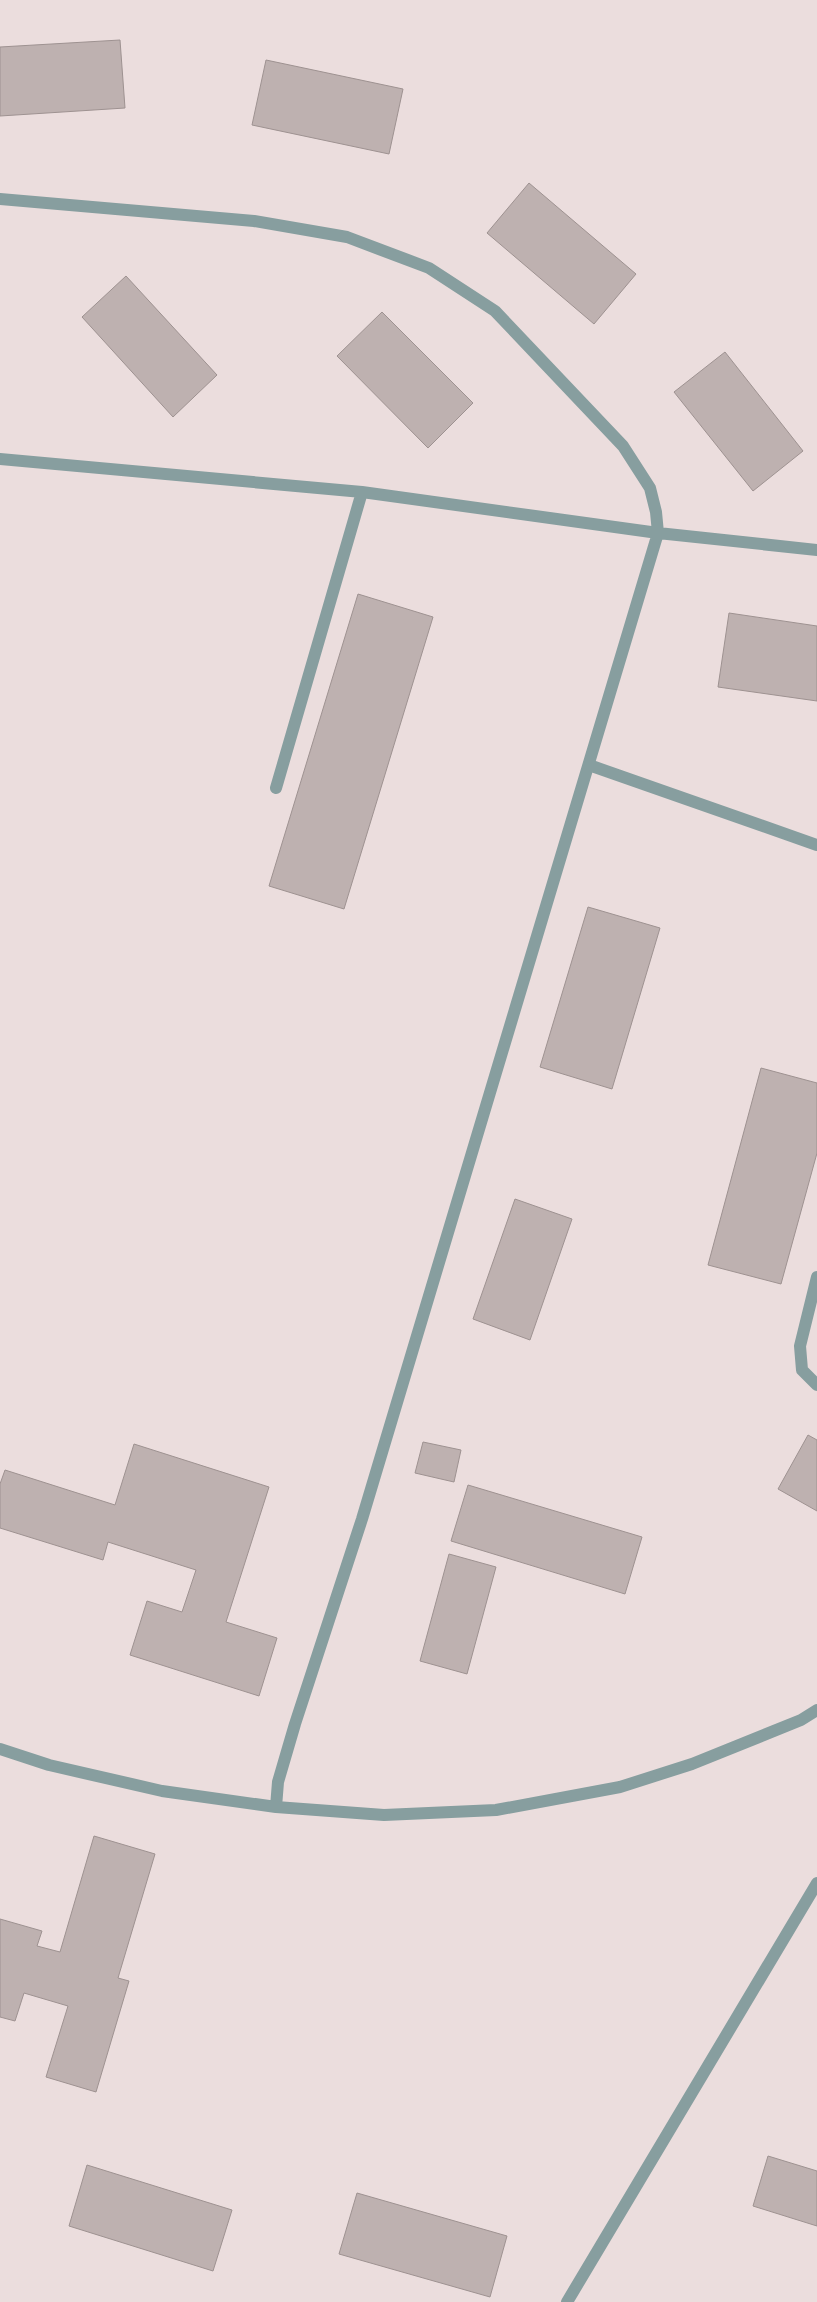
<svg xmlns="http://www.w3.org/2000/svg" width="817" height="2302" viewBox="0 0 817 2302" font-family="'IBM Plex Sans',sans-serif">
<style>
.building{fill:#beb1b0;stroke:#9e9291}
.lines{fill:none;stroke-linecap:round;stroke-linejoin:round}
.minor{stroke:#879e9f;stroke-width:12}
</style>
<rect width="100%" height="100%" fill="#ebdddd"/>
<!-- building -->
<path class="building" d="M120,40L125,108L0,116V47Z
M266,60L403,89L389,154L252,125Z
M529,183L636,274L594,324L487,233Z
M126,276L217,375L173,417L82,317Z
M382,312L473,403L428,448L337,356Z
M725,352L803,451L753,491L674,392Z
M358,594L433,617L344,909L269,886Z
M729,613L817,626V701L718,687Z
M588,907L660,928L612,1089L540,1067Z
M761,1068L817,1083V1153L781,1284L708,1265Z
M515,1199L572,1219L530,1340L473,1319Z
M808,1435L817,1440V1511L778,1489Z
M423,1442L461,1450L454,1482L415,1473Z
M134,1444L269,1487L226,1622L277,1638L259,1696L130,1655L147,1601L182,1612L196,1570L108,1542L103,1560L0,1528V1484L5,1470L115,1505Z
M468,1485L642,1537L625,1594L451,1541Z
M449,1554L496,1567L467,1674L420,1661Z
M94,1836L155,1854L118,1978L129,1981L96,2092L46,2077L68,2006L24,1993L15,2021L0,2017V1919L42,1931L37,1946L60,1952Z
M768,2156L817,2171V2226L753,2206Z
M87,2165L232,2210L213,2271L69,2226Z
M357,2193L507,2236L490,2297L339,2254Z"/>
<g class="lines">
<!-- minor -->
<path class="minor" d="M0,199L254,221L347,237L429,268L495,311L623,446L650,488L656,512L658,533L362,1519L295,1724L278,1782L276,1807
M0,459L362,492L658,533L817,550
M589,765L817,845
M276,788L362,492
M817,1277L800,1346L802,1370L817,1385
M0,1749L49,1765L162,1791L276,1807L384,1815L496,1810L620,1787L692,1764L801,1720L817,1710
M567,2302L817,1883"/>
</g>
</svg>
